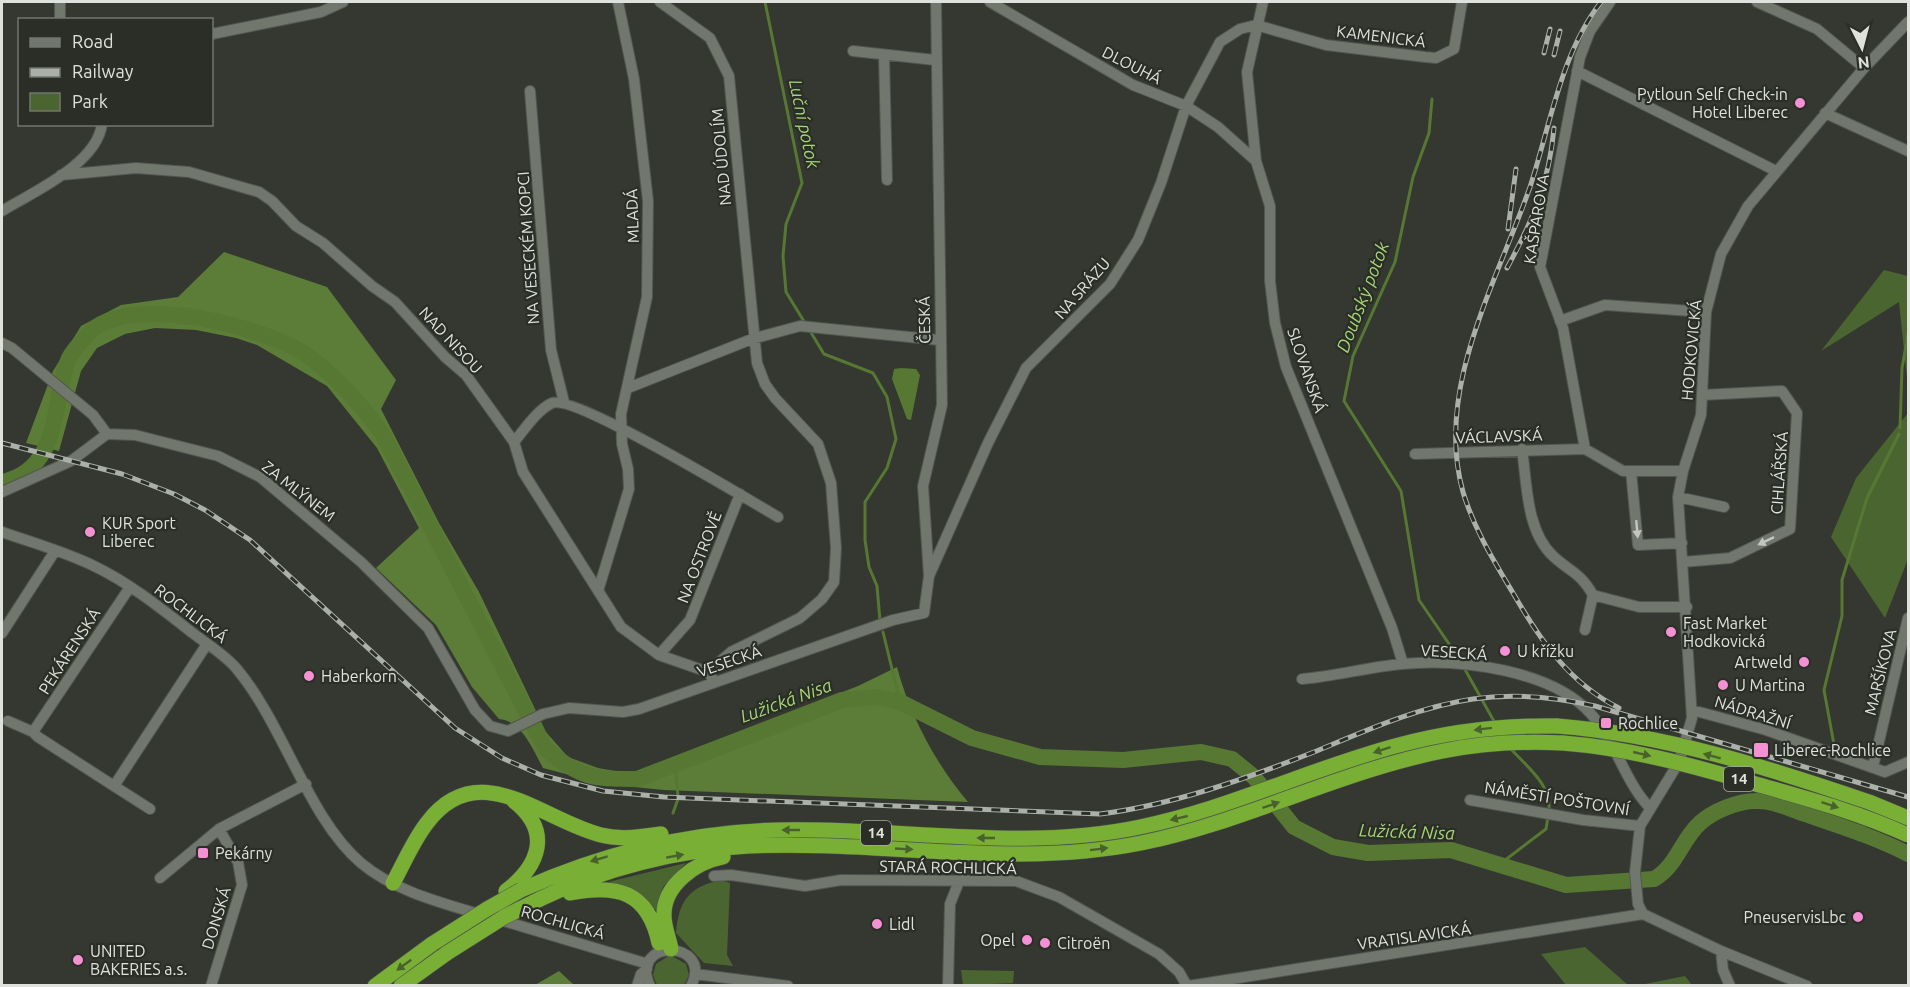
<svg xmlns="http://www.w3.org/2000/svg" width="1910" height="987" viewBox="0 0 1910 987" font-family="Ubuntu,sans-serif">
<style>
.green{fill:#4b6531}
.forest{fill:#5b7d37}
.water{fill:#567832}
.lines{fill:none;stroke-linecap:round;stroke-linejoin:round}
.stream{stroke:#567832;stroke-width:3}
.river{stroke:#567832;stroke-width:16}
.minor-casing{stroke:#52564f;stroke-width:12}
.highway-casing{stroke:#52564f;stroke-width:16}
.minor{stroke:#72776e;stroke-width:10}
.highway{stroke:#78af34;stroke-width:15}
.rail-casing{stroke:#acb0aa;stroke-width:5}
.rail{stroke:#2a2e27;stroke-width:3;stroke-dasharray:9;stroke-linecap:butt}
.highway-bridge-casing{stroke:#52564f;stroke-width:16;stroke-linecap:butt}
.highway-bridge{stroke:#78af34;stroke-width:15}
.oneway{fill:#c3c6c0}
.oneway2{fill:#49622c}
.poi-dot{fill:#f491d3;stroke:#2a2e27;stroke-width:2}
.labels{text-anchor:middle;stroke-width:4.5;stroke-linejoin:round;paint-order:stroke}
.shield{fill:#2a2e27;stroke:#a8aba6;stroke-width:1.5}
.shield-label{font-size:15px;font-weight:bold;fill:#dee1dc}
.street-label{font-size:16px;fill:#dee1dc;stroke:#2a2e27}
.poi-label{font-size:16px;fill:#dee1dc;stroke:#2a2e27;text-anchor:start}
.water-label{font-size:18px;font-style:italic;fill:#a5d575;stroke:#2a2e27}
</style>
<rect width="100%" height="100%" fill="#343831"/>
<!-- green -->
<path class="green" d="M1884,270L1908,276V388L1899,302L1821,351Z
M1908,413V559L1885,618L1831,537L1856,478Z
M686,863L663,887L657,911C644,898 626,886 608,882Z
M721,880L730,883L727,955L733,966L704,963L676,933C679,901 688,887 721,880Z
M1585,947L1628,985H1566L1541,954Z
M670,955L686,964L689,975L684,985H657L653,975L656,964Z
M961,970L1014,971L1013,983H1017L963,985Z
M1685,976L1692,985H1640Z"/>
<!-- forest -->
<path class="forest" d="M224,252L327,287L396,380L381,409L439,523L479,592L546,732L568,757L598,768L632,774L858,686L897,667C910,716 936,764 968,802L664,790L604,784L543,768C533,750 522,721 499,719L472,687L436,625L376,568L419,528L377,448L327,386L257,345L236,338L196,330L155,328L125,334L97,348L81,371L59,451L26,443L53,371L81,326L121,305L178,297Z
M559,971L574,985H535Z"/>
<!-- water -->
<path class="water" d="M901,368L916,369L920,375L911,420L907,419L892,379L894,369Z"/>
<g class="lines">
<!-- stream -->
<path class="stream" d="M765,2L802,183L786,224L783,256L786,292L805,323
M1432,99L1429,133L1413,177L1395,262L1353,356L1344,401L1401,491L1419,600L1460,660
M810,331L824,354L873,373L887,397L896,439L887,468L865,502V540L869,567L877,586L880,621
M1900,428L1902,368L1908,334
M883,632L900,702
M1463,666L1495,723
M1511,749C1527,767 1551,784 1549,810
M1835,750L1824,690L1842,616V580L1867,498L1899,434
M678,797L676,774L680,764
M673,813L678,799
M1500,864L1546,829L1548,817"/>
<!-- river -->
<path class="river" d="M2,482C63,469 51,400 69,358C73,350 83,340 89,333C129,292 259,326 302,352C334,373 360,403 382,433L545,748C579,778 592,779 637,779L842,700L876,697L900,702L972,738L1040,757L1123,760L1201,752L1232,759L1254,777L1294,827L1333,847L1368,853L1451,850L1566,885L1654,879C1677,866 1681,840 1700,823C1713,811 1738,801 1756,801C1772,800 1790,809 1805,814C1840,826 1875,837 1908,854"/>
<defs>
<path id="minor" d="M660,2L710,38L729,76L757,363L765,384L775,398L818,444L831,483L836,548L834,582L822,599L800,618L731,652L708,672
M990,2L1133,85L1186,106L1218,127L1256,161
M1263,2L1247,72L1256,161L1270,206V281L1275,323L1286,367L1392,628L1403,664
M1610,2L1590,31L1580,57L1540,267L1563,328L1585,449L1623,471H1683
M1757,2L1817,29L1864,68
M60,20V2
M1256,25L1326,45L1425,57L1436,58L1454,49L1462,2
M212,34L321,12L343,2
M853,51L935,60
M884,55L887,180
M1577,71L1776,171
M530,91L551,350L564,402
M1825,113L1908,151
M61,175L136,168L189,172L259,192L272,201L296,226L323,243L372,286L395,302L445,357L466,375L514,442L523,472L621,627L659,655L708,672L715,682
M2,211C33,192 97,164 102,124
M1560,321L1605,305L1706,312
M2,343L12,348L93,415L107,434
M628,388L752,339L800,326L939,340
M514,442C524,430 537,410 552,403C574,394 749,500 778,517
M1522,449C1527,483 1526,531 1553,556C1570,572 1580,572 1593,595
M1415,454L1585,449
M1631,471L1638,545L1682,543
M2,492L71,461L107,434L135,435L218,456L260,477L361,562L428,628L475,710L490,726L508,731L543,714L569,708L623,712L639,709L893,620L924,613L929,576L923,486L942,405L936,2
M1678,497L1724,507
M2,532C33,543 66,552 96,567C131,584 163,610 194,634C207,644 225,655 236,668C283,723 308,818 361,863C394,891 442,903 482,915
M1683,562L1730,558L1790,529L1797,413L1782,391L1702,395
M929,576L988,443L1026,368L1110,284L1138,240L1161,183L1186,106L1220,42L1240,29L1256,25
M130,587L33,732L38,737L114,786L207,644
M598,591L629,489L628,469L622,444L621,414L647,297L648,201L634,79L618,2
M1585,630L1593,595L1639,607H1687
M2,633L55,551
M659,655L690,620L740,494
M1302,679C1336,676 1369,667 1402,664C1459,658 1552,670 1591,714C1616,742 1624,780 1649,807
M1692,710L1766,730L1885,772L1908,762
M8,721L33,732
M1873,767L1908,618
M114,786L150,809
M1470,800L1583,820L1640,826
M714,876L731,875L805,886L841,880L1016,881L1059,897L1159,954L1179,972L1187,986
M160,878L219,829L306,784
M1643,914L1638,904L1635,872L1640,826L1679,762L1692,718L1678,497L1683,471L1701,415L1706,312L1721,254L1748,206L1864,68L1908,22
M1643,914L1721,951L1807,986
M497,919L648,964
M1721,951L1723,970L1730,986
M695,974L788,986
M211,986L242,885L238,862L219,829
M637,986L641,974L647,969
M650,986C627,938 715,939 691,986
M948,986L950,904L960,879
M1188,986L1643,914"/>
<path id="highway" d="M1869,802L1908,818
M393,883C404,863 413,841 427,823C479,754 543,821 601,835C621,840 641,837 661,834
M521,890C604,853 688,832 779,830C899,827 1021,852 1140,827C1229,809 1311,768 1399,745C1451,731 1503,725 1557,726
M506,891C540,865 552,831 514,801
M570,893C617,884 648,891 659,943
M540,899C604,868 677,850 748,846C879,840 1012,869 1141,843C1245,822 1340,771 1443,751C1483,743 1523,741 1563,743
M671,949C669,938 664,927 664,916C663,885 696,862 723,857
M375,986L432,944
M401,986L447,953"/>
</defs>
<!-- minor casing -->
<use href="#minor" class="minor-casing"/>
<!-- highway casing -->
<use href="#highway" class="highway-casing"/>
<!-- minor -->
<use href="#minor" class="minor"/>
<!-- highway -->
<use href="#highway" class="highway"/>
<defs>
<path id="rail" d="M1601,2C1561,53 1550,126 1530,187C1497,282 1434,389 1463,492C1474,529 1494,561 1513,593C1540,640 1569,683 1619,708
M1544,53L1550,29
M1554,55L1560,31
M1508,229L1516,169
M1507,268C1533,220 1549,183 1554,128
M2,443L122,474L174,494L205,510L250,540L455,728L502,758L541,775L603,791L664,797L1100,814C1173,805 1245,779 1314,752C1365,731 1418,707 1473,699C1514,693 1555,697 1595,706L1908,797"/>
</defs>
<!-- rail casing -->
<use href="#rail" class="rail-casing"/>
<!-- rail -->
<use href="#rail" class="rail"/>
<defs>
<path id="highway-bridge" d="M1557,726C1663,734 1769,768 1869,802
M1563,743C1628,748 1690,765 1752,783C1805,798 1858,812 1908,835
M432,944L487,909L521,890
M447,953L504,917L540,899"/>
</defs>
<!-- highway-bridge casing -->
<use href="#highway-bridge" class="highway-bridge-casing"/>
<!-- highway-bridge -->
<use href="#highway-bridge" class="highway-bridge"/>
</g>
<!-- one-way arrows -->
<defs><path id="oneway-solid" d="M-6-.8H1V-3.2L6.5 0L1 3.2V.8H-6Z" transform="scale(1.5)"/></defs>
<g class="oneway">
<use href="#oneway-solid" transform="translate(1637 529) rotate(85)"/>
<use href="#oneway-solid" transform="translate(1766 541) rotate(154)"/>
</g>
<g class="oneway2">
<use href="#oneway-solid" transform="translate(1483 729) rotate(173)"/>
<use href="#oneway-solid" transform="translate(1382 750) rotate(162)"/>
<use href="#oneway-solid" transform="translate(1642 754) rotate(13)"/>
<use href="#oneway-solid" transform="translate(1712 756) rotate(-165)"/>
<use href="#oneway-solid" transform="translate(1271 805) rotate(-19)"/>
<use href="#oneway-solid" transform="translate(1830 805) rotate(18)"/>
<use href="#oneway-solid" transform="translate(1179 818) rotate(167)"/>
<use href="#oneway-solid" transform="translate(791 830) rotate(180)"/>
<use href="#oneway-solid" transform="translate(986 838) rotate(180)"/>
<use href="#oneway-solid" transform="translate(904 849) rotate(3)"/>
<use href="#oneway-solid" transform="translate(1099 849) rotate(-7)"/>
<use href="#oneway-solid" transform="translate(675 856) rotate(-10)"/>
<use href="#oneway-solid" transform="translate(599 859) rotate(163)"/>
<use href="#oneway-solid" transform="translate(404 965) rotate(144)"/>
</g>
<!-- markers -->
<g class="poi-dot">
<circle cx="1800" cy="103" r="6"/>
<circle cx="90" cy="532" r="6"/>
<circle cx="1671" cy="632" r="6"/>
<circle cx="1505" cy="651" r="6"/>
<circle cx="1804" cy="662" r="6"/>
<circle cx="309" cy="676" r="6"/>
<circle cx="1723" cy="685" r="6"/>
<rect x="1600" y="717" width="12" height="12" rx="3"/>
<rect x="1753" y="742" width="16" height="16" rx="3"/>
<rect x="197" y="847" width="12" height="12" rx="3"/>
<circle cx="1858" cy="917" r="6"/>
<circle cx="877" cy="924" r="6"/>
<circle cx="1027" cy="940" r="6"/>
<circle cx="1045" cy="943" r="6"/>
<circle cx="78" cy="960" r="6"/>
</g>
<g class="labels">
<!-- shield labels -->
<g class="shield">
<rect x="1724" y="767" width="30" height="24" rx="4.5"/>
<rect x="861" y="821" width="30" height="24" rx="4.5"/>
</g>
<g class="shield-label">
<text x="1739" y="784">14</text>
<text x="876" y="838">14</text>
</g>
<!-- street labels -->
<g class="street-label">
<text transform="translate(1381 36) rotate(7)" y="6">KAMENICKÁ</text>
<text transform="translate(1132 65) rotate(27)" y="6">DLOUHÁ</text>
<text transform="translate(721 157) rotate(-95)" y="6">NAD ÚDOLÍM</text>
<text transform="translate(632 216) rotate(-92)" y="6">MLADÁ</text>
<text transform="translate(1536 219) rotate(-81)" y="6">KAŠPAROVA</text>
<text transform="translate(528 248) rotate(-94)" y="6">NA VESECKÉM KOPCI</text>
<text transform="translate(1082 288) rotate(-49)" y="6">NA SRÁZU</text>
<text transform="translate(924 320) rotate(-91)" y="6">ČESKÁ</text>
<text transform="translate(451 340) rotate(47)" y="6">NAD NISOU</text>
<text transform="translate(1691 350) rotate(-85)" y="6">HODKOVICKÁ</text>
<text transform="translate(1307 370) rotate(71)" y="6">SLOVANSKÁ</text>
<text transform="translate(1499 436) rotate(-2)" y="6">VÁCLAVSKÁ</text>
<text transform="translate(1779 473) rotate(-86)" y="6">CIHLÁŘSKÁ</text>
<text transform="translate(299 491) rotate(38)" y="6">ZA MLÝNEM</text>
<text transform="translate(699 557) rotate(-69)" y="6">NA OSTROVĚ</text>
<text transform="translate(191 613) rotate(37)" y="6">ROCHLICKÁ</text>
<text transform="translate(69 651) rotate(-57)" y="6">PEKÁRENSKÁ</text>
<text transform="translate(1454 652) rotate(4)" y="6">VESECKÁ</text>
<text transform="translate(729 661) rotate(-19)" y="6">VESECKÁ</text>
<text transform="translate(1880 672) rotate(-76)" y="6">MARŠÍKOVA</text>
<text transform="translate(1753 712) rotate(17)" y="6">NÁDRAŽNÍ</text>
<text transform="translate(1557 798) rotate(9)" y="6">NÁMĚSTÍ POŠTOVNÍ</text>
<text transform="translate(948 867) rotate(1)" y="6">STARÁ ROCHLICKÁ</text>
<text transform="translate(216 918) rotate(-73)" y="6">DONSKÁ</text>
<text transform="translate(563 922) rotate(16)" y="6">ROCHLICKÁ</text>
<text transform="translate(1414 936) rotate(-8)" y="6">VRATISLAVICKÁ</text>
</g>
<!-- poi labels -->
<g class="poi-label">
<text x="1788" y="100" text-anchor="end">Pytloun Self Check-in<tspan x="1788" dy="18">Hotel Liberec</tspan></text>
<text x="102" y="529">KUR Sport<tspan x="102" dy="18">Liberec</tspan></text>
<text x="1683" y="629">Fast Market<tspan x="1683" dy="18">Hodkovická</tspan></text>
<text x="1517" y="657">U křížku</text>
<text x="1792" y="668" text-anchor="end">Artweld</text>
<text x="321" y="682">Haberkorn</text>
<text x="1735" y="691">U Martina</text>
<text x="1618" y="729">Rochlice</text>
<text x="1774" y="756">Liberec-Rochlice</text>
<text x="215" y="859">Pekárny</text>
<text x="1846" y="923" text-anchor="end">PneuservisLbc</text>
<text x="889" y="930">Lidl</text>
<text x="1015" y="946" text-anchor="end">Opel</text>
<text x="1057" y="949">Citroën</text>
<text x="90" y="957">UNITED<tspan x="90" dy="18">BAKERIES a.s.</tspan></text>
</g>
<!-- water labels -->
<g class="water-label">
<text transform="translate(804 124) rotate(78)" y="6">Luční potok</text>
<text transform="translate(1363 297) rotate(-69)" y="6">Doubský potok</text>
<text transform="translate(786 701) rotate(-20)" y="6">Lužická Nisa</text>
<text transform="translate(1407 832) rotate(2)" y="6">Lužická Nisa</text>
</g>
</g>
<!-- border -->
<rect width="1910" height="987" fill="none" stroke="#dee1dc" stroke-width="6"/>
<!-- legend -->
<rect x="18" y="18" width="195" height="108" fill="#2a2e27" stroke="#72766f" stroke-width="1.5"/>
<rect x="30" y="38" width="30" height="9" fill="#72776e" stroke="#72766f" stroke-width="1.5"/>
<text x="72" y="48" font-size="18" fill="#dee1dc">Road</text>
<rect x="30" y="68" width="30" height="9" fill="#acb0aa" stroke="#72766f" stroke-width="1.5"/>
<text x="72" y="78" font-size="18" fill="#dee1dc">Railway</text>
<rect x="30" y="93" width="30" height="18" fill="#4b6531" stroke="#72766f" stroke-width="1.5"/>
<text x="72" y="108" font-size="18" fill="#dee1dc">Park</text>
<!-- north arrow -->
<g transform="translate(1862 48) rotate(174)" stroke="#2a2e27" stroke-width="4.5" paint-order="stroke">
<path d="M0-4.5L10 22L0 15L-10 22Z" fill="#dee1dc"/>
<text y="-9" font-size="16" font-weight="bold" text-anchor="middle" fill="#dee1dc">N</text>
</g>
</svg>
